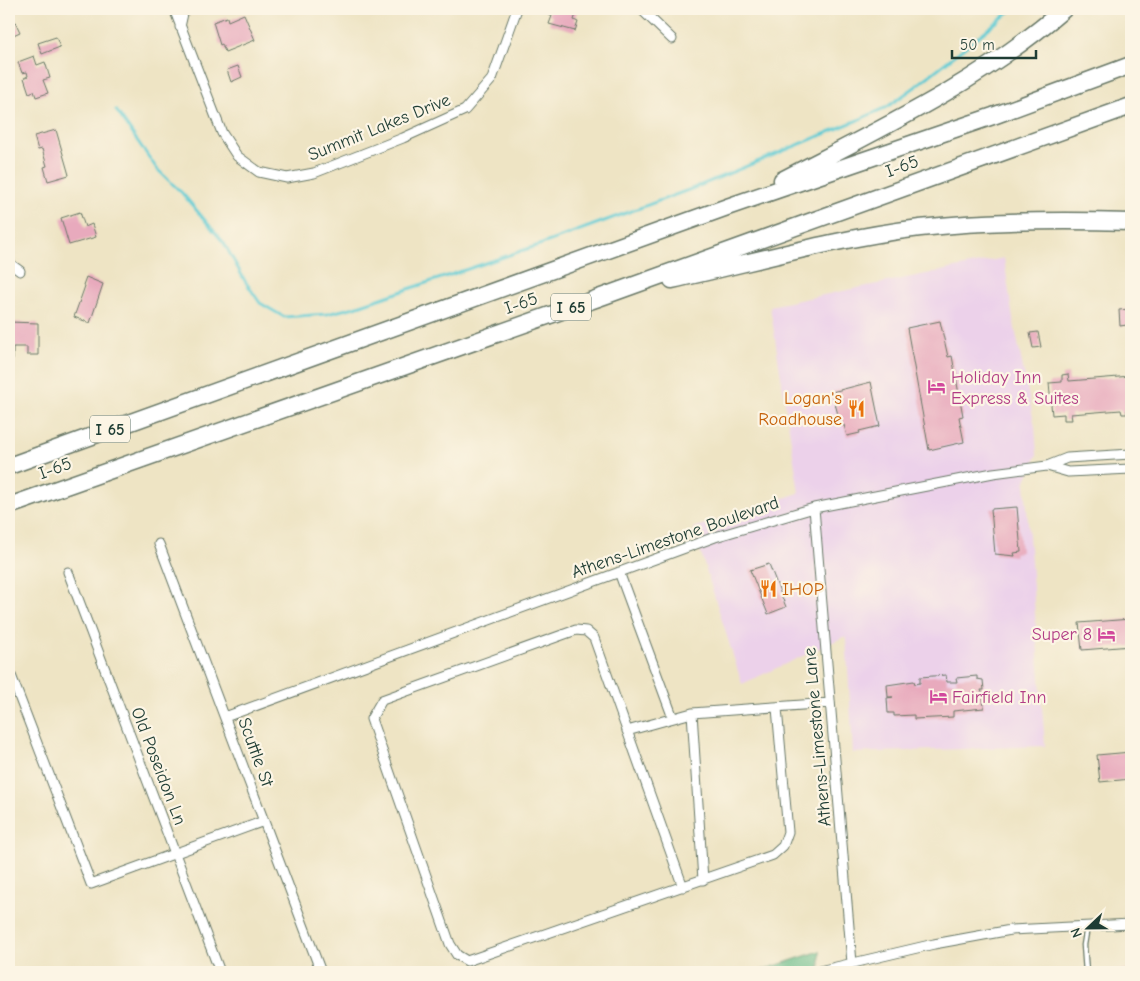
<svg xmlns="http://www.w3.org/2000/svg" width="1140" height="981" viewBox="0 0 1140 981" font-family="'Comic Neue',sans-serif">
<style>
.built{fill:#ecd1ea}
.forest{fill:#6bbc89;stroke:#457c5e}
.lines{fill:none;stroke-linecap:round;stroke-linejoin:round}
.stream{stroke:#5dcad3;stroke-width:3}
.building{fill:#e8aabd}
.service-casing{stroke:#677766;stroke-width:7}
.minor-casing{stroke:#677766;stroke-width:11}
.motorway-casing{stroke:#677766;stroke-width:19}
.service{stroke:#fff;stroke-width:4.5}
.minor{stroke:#fff;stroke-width:9}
.motorway{stroke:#fff;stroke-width:16}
.labels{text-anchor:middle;stroke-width:4.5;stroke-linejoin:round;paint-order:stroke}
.shield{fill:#fcf5e5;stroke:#617469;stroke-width:1}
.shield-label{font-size:16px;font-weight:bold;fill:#1f3d34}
.street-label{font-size:18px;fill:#1f3d34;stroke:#fcf5e5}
.hotel-label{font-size:18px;fill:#b23c85;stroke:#fcf5e5;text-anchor:start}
.food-label{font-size:18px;fill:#c56008;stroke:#fcf5e5;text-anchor:end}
</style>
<rect width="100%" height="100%" fill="#fcf5e5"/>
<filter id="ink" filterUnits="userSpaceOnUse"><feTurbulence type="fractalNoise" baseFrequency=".02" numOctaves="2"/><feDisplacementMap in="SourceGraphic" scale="10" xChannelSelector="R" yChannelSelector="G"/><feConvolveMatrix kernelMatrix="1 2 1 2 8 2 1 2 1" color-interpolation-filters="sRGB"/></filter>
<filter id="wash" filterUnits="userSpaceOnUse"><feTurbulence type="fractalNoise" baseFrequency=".0096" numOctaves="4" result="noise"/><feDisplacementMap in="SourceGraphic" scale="20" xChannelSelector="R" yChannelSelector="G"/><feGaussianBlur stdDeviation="1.12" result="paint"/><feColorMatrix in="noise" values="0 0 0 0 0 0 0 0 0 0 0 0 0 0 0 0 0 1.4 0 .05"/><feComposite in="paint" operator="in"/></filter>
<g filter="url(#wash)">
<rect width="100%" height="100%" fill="#eee4c4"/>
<!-- built -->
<path class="built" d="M1004,258L1013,319L1035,427L1037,455L1025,483L1045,746L853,753L846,636L742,684L693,528L799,493L770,306Z"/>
<!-- forest -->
<path class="forest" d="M820,951V972H756Z"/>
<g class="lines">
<!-- stream -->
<path class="stream" d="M116,110L157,169L182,193L224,243L245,281L260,303L284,317L327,314L355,307L542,244L694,188L858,120L887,107L915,87L1013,9"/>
</g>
<g id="blocks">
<!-- building -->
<path class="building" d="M9,9L20,32L9,37Z
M550,9H578L574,20L578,22L575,31L549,24L552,16L548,15Z
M244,14L255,40L225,52L222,44L220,45L213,22L227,17L228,21Z
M56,37L60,47L42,54L38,43Z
M34,56L37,65L45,62L50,78L43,80L48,93L36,97L34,91L29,93L24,78L28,76L27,72L22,73L18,62Z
M238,66L242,77L231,82L227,70Z
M56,130L69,175L48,181L44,167L47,166L42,149L38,150L34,136Z
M80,212L85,227L92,224L96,237L69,245L61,218Z
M86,277L103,284L90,323L74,317L85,286L83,285Z
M1131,309V337L1129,338L1127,325L1120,326L1119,310Z
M940,321L948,357L952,356L963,416L959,417L964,442L929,450L907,328Z
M9,322L38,323V355H27V347H13V360H9Z
M1038,332L1041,347L1033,348L1030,333Z
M1068,374L1069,381L1131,376V410H1127V414H1122L1121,410L1071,414L1072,420H1064V414L1052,415L1049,383L1062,382V375Z
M871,382L880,426L859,431L860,433L847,436L844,425L841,426L832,392Z
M1017,507L1021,552L1014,553L1015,556L995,554L991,509Z
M769,564L786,607L768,614L750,570Z
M1131,619V646L1082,650L1079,623Z
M946,675L947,682H957L956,678L977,676V679L983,680L984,690H981L983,695L984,708L953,711V717L914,719V715L894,716V713H888L887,698L893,697H888L887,685L914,681L915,684L920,683V677Z
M1131,752V779L1100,782L1097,755Z
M1131,969V972H1112V971Z"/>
</g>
</g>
<g filter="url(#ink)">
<use href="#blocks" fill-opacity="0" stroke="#677766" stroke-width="1"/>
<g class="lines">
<defs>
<path id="service" d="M1086,972L1084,945L1087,927"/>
<path id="minor" d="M174,9L222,133L237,156L259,172L287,178L314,173L403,138L465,110L492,79L517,9
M641,9L672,39
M180,27L184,9
M9,263L20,271
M1047,466L1068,472L1131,469
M814,508L852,963
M159,544L321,972
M68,572L220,972
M619,572L673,718
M9,670L91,884L264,821
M692,713L703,880
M225,717L715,537L814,508L993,473L1047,466L1067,458L1131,454
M627,731L692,713L830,703
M683,887L594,638L586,631L576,630L382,700L371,719L450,944L457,955L467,961L773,855L783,846L788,832L777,708
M815,972L934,944L1011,930L1131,924"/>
<path id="motorway" d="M782,180C880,129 980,82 1064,9
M672,280C754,262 836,238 920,228C990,220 1060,220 1131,222
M9,466L730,206L993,116L1131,65
M9,506L604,296L1131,106"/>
</defs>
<!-- service casing -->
<use href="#service" class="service-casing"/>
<!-- minor casing -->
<use href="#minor" class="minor-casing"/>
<!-- motorway casing -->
<use href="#motorway" class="motorway-casing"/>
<!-- service -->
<use href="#service" class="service"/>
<!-- minor -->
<use href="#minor" class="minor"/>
<!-- motorway -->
<use href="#motorway" class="motorway"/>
</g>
</g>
<!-- icons -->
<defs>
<symbol id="hotel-bare" viewBox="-9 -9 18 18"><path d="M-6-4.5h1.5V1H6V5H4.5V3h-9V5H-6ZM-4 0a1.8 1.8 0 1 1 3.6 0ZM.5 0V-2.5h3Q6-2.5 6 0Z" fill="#d1479c" stroke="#fcf5e5" stroke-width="2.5" paint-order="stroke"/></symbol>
<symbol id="restaurant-bare" viewBox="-9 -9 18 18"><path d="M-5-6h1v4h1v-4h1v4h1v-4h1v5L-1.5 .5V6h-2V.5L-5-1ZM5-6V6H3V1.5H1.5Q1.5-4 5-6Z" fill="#e8710a" stroke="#fcf5e5" stroke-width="2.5" paint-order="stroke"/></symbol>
</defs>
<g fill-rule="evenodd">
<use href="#hotel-bare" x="924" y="374" width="25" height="25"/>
<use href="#restaurant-bare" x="844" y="396" width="25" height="25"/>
<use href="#restaurant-bare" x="756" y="576" width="25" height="25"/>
<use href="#hotel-bare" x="1094" y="622" width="25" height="25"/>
<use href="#hotel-bare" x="926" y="684" width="25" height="25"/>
</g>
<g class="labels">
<!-- shield labels -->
<g class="shield">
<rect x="551" y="293.5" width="40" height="27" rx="4"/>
<rect x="90" y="415.5" width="40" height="27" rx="4"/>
</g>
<g class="shield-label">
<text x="571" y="313">I 65</text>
<text x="110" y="435">I 65</text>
</g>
<!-- street labels -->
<g class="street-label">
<text transform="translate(379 127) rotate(-22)" y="6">Summit Lakes Drive</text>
<text transform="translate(902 166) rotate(-20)" y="6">I-65</text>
<text transform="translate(521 303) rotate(-19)" y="6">I-65</text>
<text transform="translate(55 468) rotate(-20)" y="6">I-65</text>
<text transform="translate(675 537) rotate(-19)" y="6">Athens-Limestone Boulevard</text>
<text transform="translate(817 737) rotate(-95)" y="6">Athens-Limestone Lane</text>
<text transform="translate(256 752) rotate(70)" y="6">Scuttle St</text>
<text transform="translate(159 766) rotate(69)" y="6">Old Poseidon Ln</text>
</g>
<!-- hotel labels -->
<g class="hotel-label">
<text x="951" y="383">Holiday Inn<tspan x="951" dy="21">Express &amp; Suites</tspan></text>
<text x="1092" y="640" text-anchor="end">Super 8</text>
<text x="952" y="703">Fairfield Inn</text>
</g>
<!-- food labels -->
<g class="food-label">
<text x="842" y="404">Logan's<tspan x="842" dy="21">Roadhouse</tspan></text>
<text x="782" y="595" text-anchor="start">IHOP</text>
</g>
</g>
<!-- margin -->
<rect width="1140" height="981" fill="none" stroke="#fcf5e5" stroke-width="30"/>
<!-- north arrow -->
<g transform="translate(1088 928) rotate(248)" stroke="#fcf5e5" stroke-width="4" paint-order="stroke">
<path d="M0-4L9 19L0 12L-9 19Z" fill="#1f3d34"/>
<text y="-8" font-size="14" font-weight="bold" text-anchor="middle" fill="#1f3d34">N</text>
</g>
<!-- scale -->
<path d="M952 50v8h84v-8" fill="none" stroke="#1f3d34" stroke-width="2.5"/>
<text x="960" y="50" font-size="15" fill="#1f3d34" stroke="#fcf5e5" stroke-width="4" paint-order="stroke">50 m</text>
</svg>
